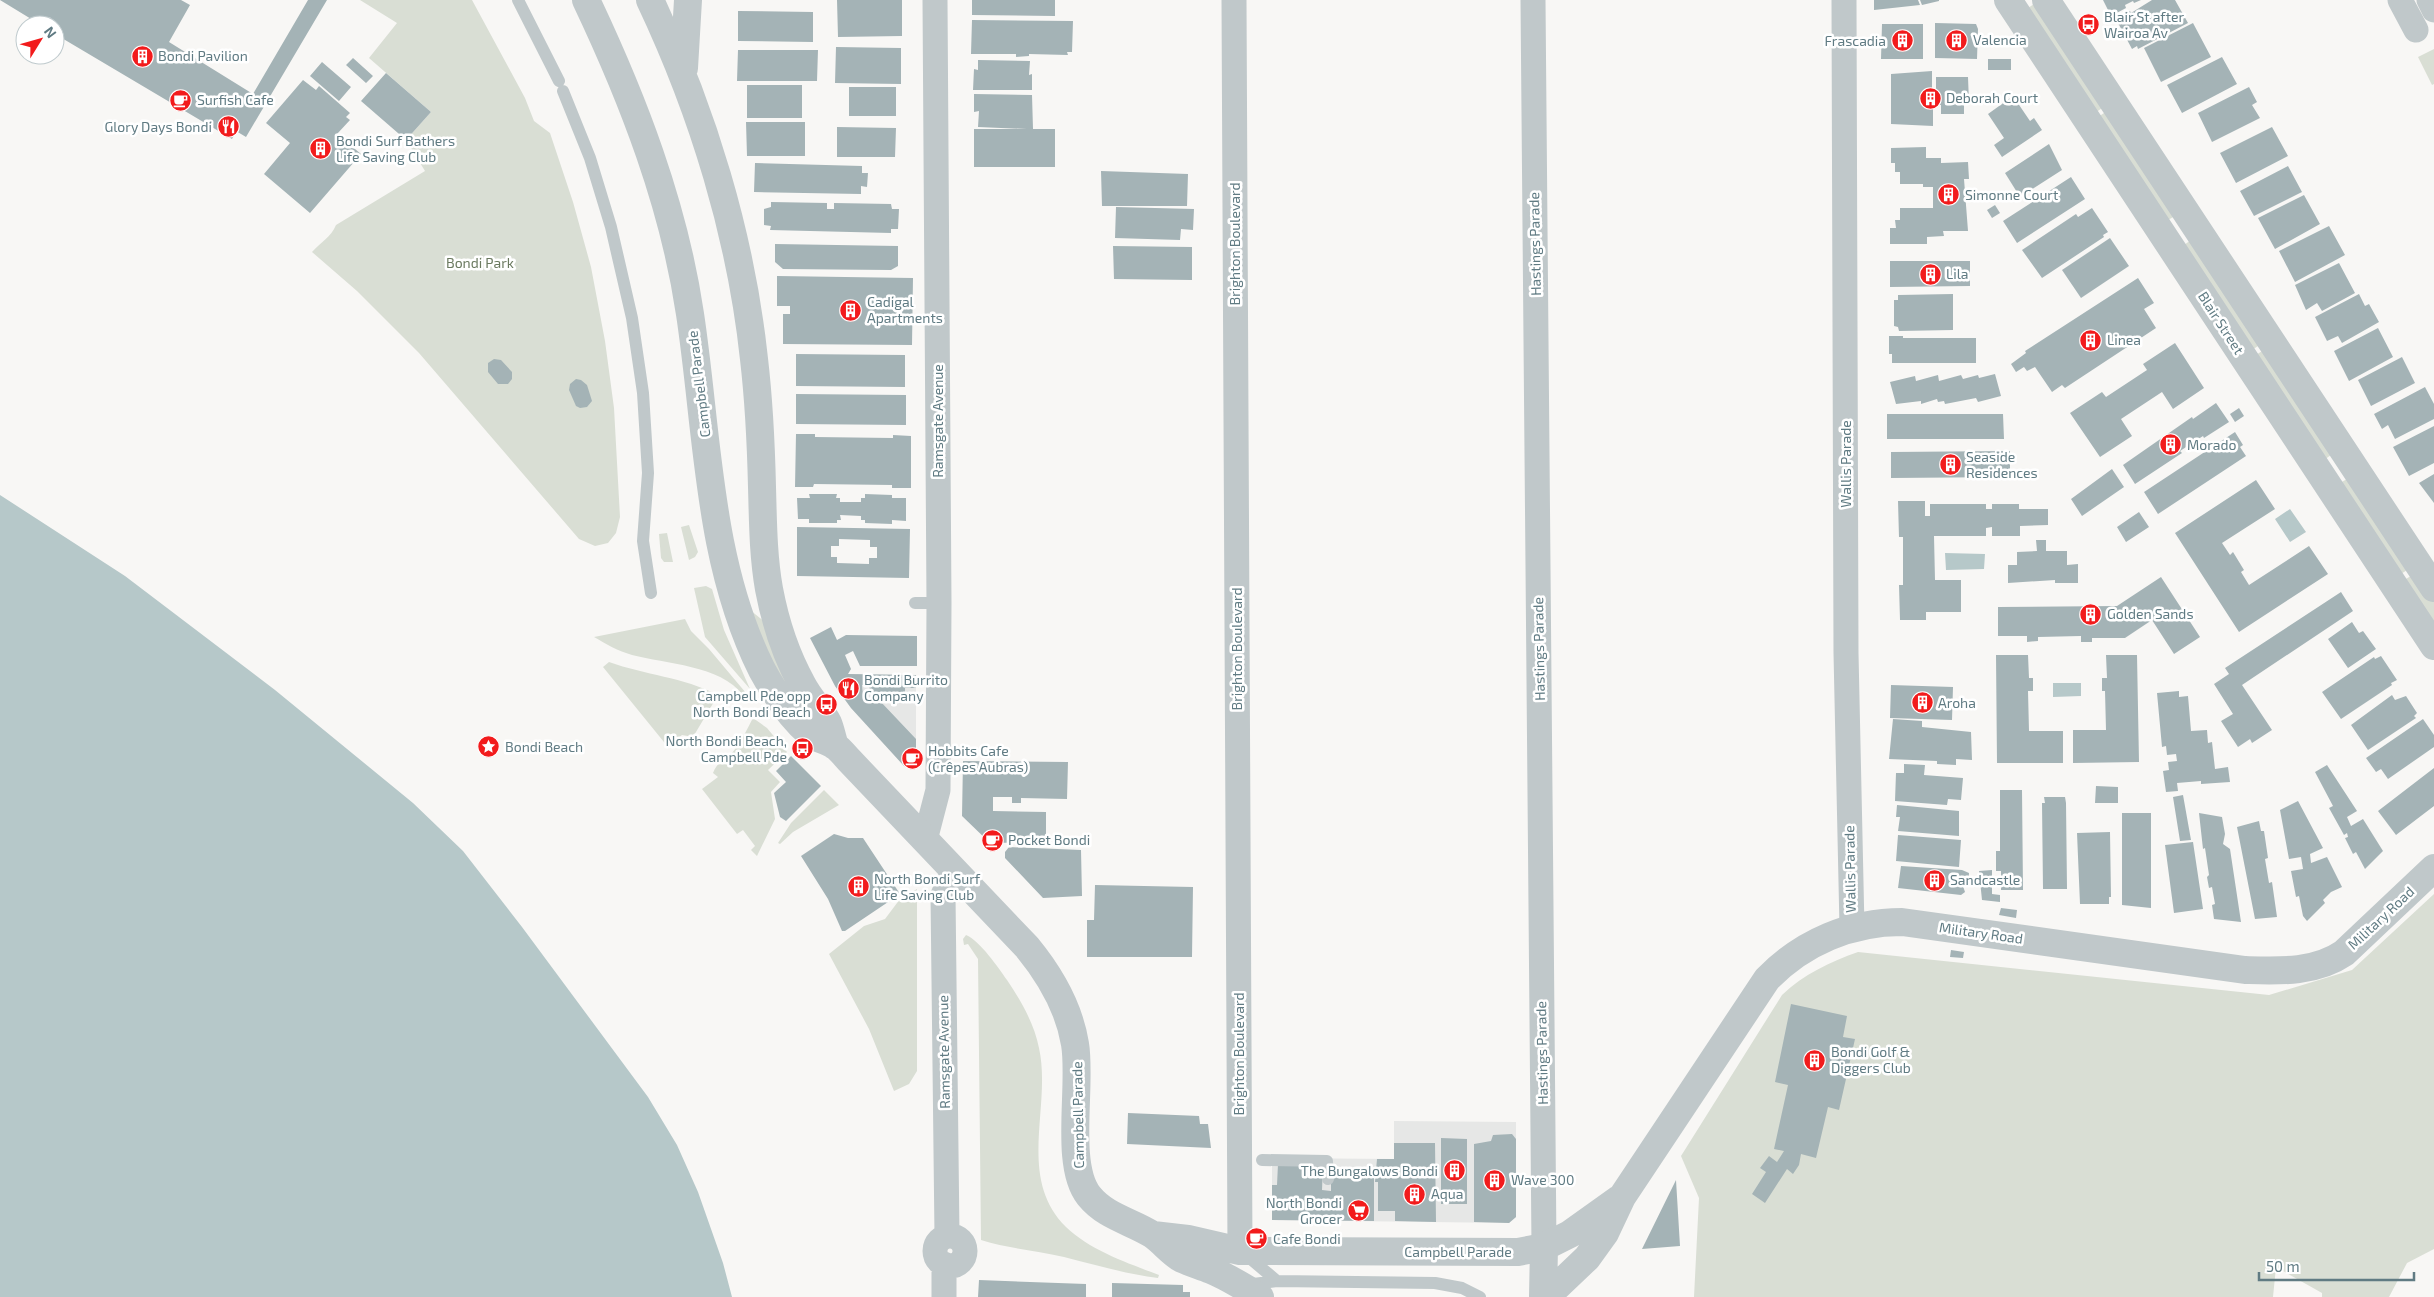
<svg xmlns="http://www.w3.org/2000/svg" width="2434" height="1297" viewBox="0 0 2434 1297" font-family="'Exo 2',sans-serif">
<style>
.built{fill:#e6e7e6}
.green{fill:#d9ded4}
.water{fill:#b6c8c9}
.building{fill:#a4b3b6;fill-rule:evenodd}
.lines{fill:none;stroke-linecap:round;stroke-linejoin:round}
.service{stroke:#c0c8ca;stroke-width:12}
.minor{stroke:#c0c8ca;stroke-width:25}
.tertiary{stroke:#c0c8ca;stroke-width:28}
.labels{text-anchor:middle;stroke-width:5;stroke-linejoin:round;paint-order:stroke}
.poi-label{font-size:14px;fill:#607b83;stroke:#fff;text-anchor:start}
.street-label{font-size:14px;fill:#607b83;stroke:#fff}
.park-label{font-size:14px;fill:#6b7a60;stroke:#fff}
</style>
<rect width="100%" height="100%" fill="#f8f7f5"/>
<!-- built -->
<path class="built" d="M848,674L916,675V765L909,768L904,766L851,708L835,686Z
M1394,1121L1516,1122V1217L1509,1223L1272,1220V1158L1394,1159Z"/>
<!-- green -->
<path class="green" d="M360,0H472L525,98L534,121L550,133L573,202L591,267L605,341L614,408L620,517L616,533L608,543L595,546L579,539L419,353L357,291L312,252C321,242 331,237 336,225L425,171L406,140L431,112L369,58L397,23Z
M2034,4L2108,104L2092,115L2028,8Z
M2434,49V84L2432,85L2418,57Z
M2110,109L2175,216L2168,220L2095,119Z
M2191,240L2264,342L2249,352L2184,245Z
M2267,348L2331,455L2324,460L2251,358Z
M2347,479L2412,567L2396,577L2340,483Z
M689,525L698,552L695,557L689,560L681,527Z
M667,533L673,562H664L661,558L659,534Z
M2416,573L2434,601V635L2399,583Z
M706,586L712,589L724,630L750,689L705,637L694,588Z
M750,610L765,622L820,732L770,662Z
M685,619L691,631L709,649L746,693L743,695C720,665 666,664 632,655C618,651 606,644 594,637Z
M609,662C645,675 683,677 718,695L693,737L682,735L668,747L603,667Z
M753,718L767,728L787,752L768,770L780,782L771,792L775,819L757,856L751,850L755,846L743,830L737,834L702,789L718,777L713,773C717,762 725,760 732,753C741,743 747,729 753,718Z
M824,790L839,805L793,832L780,844L778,843L791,823Z
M917,889V1071L909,1084L894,1091L869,1029L829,954L864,926L885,919L900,899Z
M2434,894V1249L2407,1263L2389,1297H2322V1293L2276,1267L2273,1297H1694L1699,1198L1681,1156L1782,995C1804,974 1830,962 1858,952L2269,995L2352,970Z
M966,935C980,941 998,967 1007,980C1021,1001 1034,1023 1039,1048C1052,1107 1016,1177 1066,1227C1091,1251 1128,1263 1159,1275L1158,1278C1126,1274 1096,1265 1064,1257C1036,1250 1009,1249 981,1240L978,959L968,944L964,945L963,939Z"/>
<!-- water -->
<path class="water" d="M0,495L125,576L275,690L413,803L463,851L522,927L648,1097L677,1145L698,1192L723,1263L732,1297H0Z
M2290,509L2306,532L2290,542L2275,519Z
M1945,553L1985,554L1984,569L1946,570Z
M2053,683H2081V696L2053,697Z"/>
<!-- building -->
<path class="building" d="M0,0H181L190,5L169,42L253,94L308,0H327L246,137L236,131L232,139L55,34V25H41Z
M837,0H902V36L838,37Z
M972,0H1055V16L972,15Z
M1874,0H1918L1920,5L1874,10Z
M1920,0H1939V1L1922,5Z
M2103,0H2141L2134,3L2133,1L2125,5L2126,8L2111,16Z
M2152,0H2175L2188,23L2138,49L2137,46L2132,49L2117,21L2123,19L2121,15L2130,11L2131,13Z
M738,11L813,12V42L738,41Z
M972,20L1073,21L1072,52H1067L1068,55L1029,54V56L1016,57V54H971Z
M1935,23L1976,24L1978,29L1977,59L1935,58Z
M2193,23L2211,57L2161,82L2144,48Z
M1882,24H1923V59H1881Z
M836,47L901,48V84L835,83Z
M738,50H818L817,81H737Z
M2222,57L2237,84L2182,113L2167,85Z
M353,58L373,76L366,83L346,65Z
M1988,59H2011V70H1988Z
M978,60L1030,61L1029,75L1032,74V90H973L974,69L978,70Z
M322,62L351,87L339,101L310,76Z
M1932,71V93H1936V77H1968L1969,103H1964V114H1941V105H1933V126L1891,124V74Z
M386,73L431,112L406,140L361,101Z
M303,80L316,90L319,86L350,113L346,117L350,120L337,134L361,154L310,213L264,174L290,143L266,123Z
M747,85H802V118H747Z
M849,87H896V116H849Z
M2249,87L2257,102L2252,105L2260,118L2212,142L2198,113Z
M974,94L1032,95L1033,129H1055V167H974V129H1027L978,127L979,111L974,112Z
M2013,96L2030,121L2034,118L2042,130L2002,157L1994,145L2004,138L1988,114Z
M746,122H805V156H747Z
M837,127L896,128L895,157H837Z
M2272,127L2288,156L2236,183L2220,153Z
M2049,144L2062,170L2020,197L2005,173Z
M1926,147V158H1941V163L1968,162L1969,179H1964L1968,231H1943L1944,236L1927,237V244H1890V228H1896L1895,220H1900V208H1933V187H1923V184H1900V172H1895V163H1891V148Z
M755,163L862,166V173H868L867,187L861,186V194L754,192Z
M2288,166L2302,192L2254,216L2240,191Z
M1101,171L1188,174L1187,206H1102Z
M2071,177L2085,199L2017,243L2003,221Z
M2304,195L2320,224L2275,249L2258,218Z
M771,202L827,203V209H834V203L891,204L892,209H899L898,229H891V233L770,230L771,226L764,225V209L771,207Z
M1995,205L2000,213L1992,218L1987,210Z
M1116,207L1194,209L1193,230L1181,229L1180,240L1115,238Z
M2092,208L2108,232L2103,235L2104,237L2042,278L2022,250L2076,214L2078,217Z
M2329,226L2345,255L2295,282L2279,251Z
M2110,238L2129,266L2081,298L2062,270Z
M775,244L898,246V266L891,270L783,269L775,262Z
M1113,246L1192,247V280L1114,279Z
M1890,261H1970V286L1890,287Z
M2339,263L2355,293L2322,311L2317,303L2306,310L2295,285Z
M777,276L913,278L912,345L783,344V314H790V306H777Z
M2138,278L2154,303L2144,309L2156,328L2065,388L2062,385L2052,392L2035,367L2027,371L2024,367L2016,372L2011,364L2026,353L2025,351Z
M1953,294V330L1899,331L1898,327L1894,326V300H1898V295Z
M2359,294L2365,306L2369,304L2379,322L2342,343L2338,336L2327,341L2315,317Z
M2378,328L2393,357L2349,381L2334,351Z
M1889,336H1903V338H1976V363H1892V354H1889Z
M2175,343L2204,388L2173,409L2162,392L2121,419L2132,436L2100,457L2070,413L2102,392L2106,397L2147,370L2143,364Z
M796,354L905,355V387L796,386Z
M2402,357L2415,383L2371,406L2358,380Z
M494,359L501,360L512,372V379L508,384H498L488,372V363Z
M1995,374L2001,396L1978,402L1976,398L1945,404L1944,401L1938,402L1937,399L1921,404V401L1896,404L1890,382L1915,376L1916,381L1938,375L1939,381L1961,375L1963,379L1978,375L1979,378Z
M576,379L581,380L587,385L592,401L587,407L580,408L576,406L569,390L570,384Z
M2425,387L2434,404V419L2395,439L2388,425L2382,429L2374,414Z
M796,394L906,395V425L796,424Z
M2216,403L2229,422L2204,438L2203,436L2180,451L2182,453L2135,484L2123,465L2192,417L2193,419Z
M2239,408L2244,416L2235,422L2230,414Z
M1887,414H2003L2004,439H1887Z
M2434,426V463L2409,476L2393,447Z
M2235,432L2243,445L2240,447L2246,456L2158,514L2144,492Z
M796,434H815V437L893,438V435L911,436V488H892V485L814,484L813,487H795Z
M2010,451V477L1891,478V452Z
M2112,469L2124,487L2082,516L2071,499Z
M2434,474V503L2419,483Z
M2256,480L2275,509L2222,543L2230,555L2233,552L2244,570L2241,572L2249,585L2309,546L2328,574L2239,632L2175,533Z
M809,494H837L836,498H840V502H861V498H865V494L892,495V498H906V521L892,520V524L865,523V520H861V516L840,515L841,520H837V523H809V519H798L797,498H810Z
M1898,501H1925V516H1930V504H1986V509H1992V504H2019V509H2048V525L2020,526V536H1992V527L1986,528V536H1934L1935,580H1961V612H1926V620H1900L1899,585H1903V537H1899Z
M2139,512L2149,527L2126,542L2117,527Z
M797,527L910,529L909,578L797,576ZM839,539L870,540V547H877V558H869V564L837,563V557H831V546H839Z
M2036,540H2046V551H2067V565L2078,564V583H2055V580L2008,583V565H2017V552L2037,551Z
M2161,577L2200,637L2174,654L2152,620L2125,638H2092V642H2081V636L2038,637V641L2027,642V636H1998V607L2117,606Z
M2341,592L2353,611L2242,685L2272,730L2252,743L2250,739L2238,747L2221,721L2233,714L2214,684L2229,674L2225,668Z
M2352,622L2359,633L2363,631L2376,649L2348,668L2328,639Z
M831,627L837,640L846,635L917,636V666H860L853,651L845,655L851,669L848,674L916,675V688H905V693L870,692L869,686L862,685L863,697L867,702L872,698L876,702L880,701L916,739V765L909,768L904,766L851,708L835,686L810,638Z
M1996,655H2028L2029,678H2033V691H2028L2029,731H2063V763H1997Z
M2106,655H2137L2139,762L2073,763V730H2106L2105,691H2102V678H2107Z
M2381,656L2397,680L2391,683L2392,685L2341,719L2322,692L2374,657L2375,659Z
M1891,685L1953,687L1952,720L1890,718Z
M2179,691V697L2188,696L2191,731L2207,730L2208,743L2212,742L2215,769L2228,767L2230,782L2201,784V781L2177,783L2178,791L2166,792L2163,771L2169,770L2168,762L2177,761L2176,754L2167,755L2166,746L2162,747L2157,693Z
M2392,695L2395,700L2406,696L2417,713L2414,716L2416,718L2368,750L2351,725Z
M1893,719L1922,721V727L1971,732L1972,760L1956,759V765L1937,764V761L1889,759Z
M2423,719L2434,735V747L2388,779L2381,769L2376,772L2366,758Z
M791,756L821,786L786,821L780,817L774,793L786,782L776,771Z
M963,761L1068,762L1067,799L1021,798V803H1012V797H993V811L1046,812V842L990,843L962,816Z
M1904,764L1925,765L1924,775L1963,778L1961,800L1948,799L1947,805L1895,801L1896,773H1904Z
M2327,765L2357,811L2347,817L2351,826L2363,819L2383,851L2365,869L2356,852L2353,854L2345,838L2348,837L2347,833L2344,835L2329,808L2333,806L2315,772Z
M2434,768V806L2396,835L2378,811Z
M2096,786L2118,787V803H2095Z
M2000,790H2022L2023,890H2001V871H1996V851H2000Z
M2183,795L2191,840L2180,841L2173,797Z
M2044,797H2065L2066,803L2067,889H2043L2042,803H2045Z
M2298,801L2323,848L2310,854L2311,863L2327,857L2342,887L2331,892L2323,900L2325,903L2307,921L2303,916L2299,896L2296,897L2291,871L2303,869L2301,857L2289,859L2280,810Z
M1897,805L1959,811V836L1898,831L1900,817H1896Z
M2122,813H2151V908L2122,905Z
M2199,813L2222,817L2225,834L2223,844L2230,849L2241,922L2214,919L2212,905L2215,904L2212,887L2209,888L2207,877L2209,875L2205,848L2203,849Z
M2259,821L2261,831H2264L2268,858L2265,859L2269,883L2272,882L2277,917L2255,919L2237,827Z
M2110,832L2111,897H2109V904H2080L2077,833Z
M834,834L848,838H863L900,894L845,931H842L828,899L801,856Z
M1898,835L1961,840L1959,867L1896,861Z
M2193,842L2203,909L2174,913L2165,845Z
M1009,847L1081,850L1082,896L1043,898L1005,858V852Z
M1901,866L1962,870L1969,873L1968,887L1963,886L1965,892L1961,895L1898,888Z
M1992,870V894L2000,895V902L1982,900L1979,871Z
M1095,885L1193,887L1192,957H1087V920H1094Z
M2001,908L2017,910L2016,918L1999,915Z
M1951,950L1964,952L1963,958L1950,957Z
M1791,1004L1847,1016L1843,1037L1855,1039L1839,1110L1828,1107L1816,1158L1801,1154L1799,1165L1793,1174L1787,1169L1765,1203L1752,1194L1766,1172L1760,1168L1769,1156L1777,1162L1784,1151L1774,1149L1788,1085L1775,1082Z
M1128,1113L1199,1116L1200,1124H1208L1211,1148L1127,1144Z
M1512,1134L1516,1139V1217L1509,1223L1474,1222V1144L1491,1141L1493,1135Z
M1441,1138L1467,1139V1204H1441Z
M1394,1143H1435L1436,1222L1395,1221V1211H1378V1182H1375L1377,1159H1394Z
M1278,1164H1323L1322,1190L1331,1191V1173L1363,1171V1176H1374V1221L1272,1220V1185H1277Z
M1676,1180L1680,1246L1642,1249Z
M979,1280L1086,1284V1297H978Z
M1112,1283L1183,1285V1292H1190V1297H1112Z"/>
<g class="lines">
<!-- service -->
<path class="service" d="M518,0L559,81
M563,91L590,158L611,227L632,318L643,393L648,473L643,541L651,593
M915,603H939
M1262,1160L1327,1161L1328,1179
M1246,1255L1277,1281
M1246,1285L1277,1281L1435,1283L1462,1288L1480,1297"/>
<!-- minor -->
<path class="minor" d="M1234,0L1240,1251
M1533,0L1544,1247
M1844,0L1846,653L1852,928
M2400,0L2416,30
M2429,0L2434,10
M925,840L938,790L939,603L935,0
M935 1251a15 15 0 1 1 30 0a15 15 0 1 1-30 0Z
M947,1236L943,895L954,870
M944,1264V1297"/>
<!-- tertiary -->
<path class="tertiary" d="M586,0C633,99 674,205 690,314C708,433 707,560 762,670C774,692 790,717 809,733C816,739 827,740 835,746C840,749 845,756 849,760L1027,947C1050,975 1069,1007 1075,1044C1082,1085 1064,1165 1089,1196C1106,1217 1131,1221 1153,1235C1163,1242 1171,1253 1182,1259C1191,1263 1201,1266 1211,1270C1228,1277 1244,1287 1260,1297
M650,0C703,112 741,236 754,359C759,402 761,444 762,487C763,521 763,555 769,589C775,621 786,655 802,684C809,698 822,711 828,723C831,730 832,738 835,746
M2008,0L2434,646
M2046,0L2434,588
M684,68L688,0
M1153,1235L1188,1239L1240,1251L1518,1252L1544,1247L1570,1234L1619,1199
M1543,1297L1544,1247
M1546,1297L1587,1258L1605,1233L1622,1197L1767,979C1803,942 1851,922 1902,922L2245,970C2279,971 2315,973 2344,953L2434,868"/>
</g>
<!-- icons -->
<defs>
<symbol id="bus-disc" viewBox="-11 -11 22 22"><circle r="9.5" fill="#f21b1c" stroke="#fff"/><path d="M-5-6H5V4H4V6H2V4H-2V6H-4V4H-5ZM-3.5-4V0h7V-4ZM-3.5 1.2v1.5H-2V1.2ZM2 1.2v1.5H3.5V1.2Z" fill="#fff"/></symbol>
<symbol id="building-disc" viewBox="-11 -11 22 22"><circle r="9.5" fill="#f21b1c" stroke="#fff"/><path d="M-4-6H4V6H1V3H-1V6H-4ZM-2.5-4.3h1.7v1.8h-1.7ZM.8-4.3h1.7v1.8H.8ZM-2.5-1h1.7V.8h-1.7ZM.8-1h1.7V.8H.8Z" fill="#fff"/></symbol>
<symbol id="cafe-disc" viewBox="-11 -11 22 22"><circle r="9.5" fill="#f21b1c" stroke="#fff"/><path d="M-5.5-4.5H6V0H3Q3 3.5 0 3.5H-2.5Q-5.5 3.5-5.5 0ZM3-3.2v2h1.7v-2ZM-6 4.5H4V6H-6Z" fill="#fff"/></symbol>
<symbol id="restaurant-disc" viewBox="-11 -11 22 22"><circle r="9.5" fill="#f21b1c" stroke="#fff"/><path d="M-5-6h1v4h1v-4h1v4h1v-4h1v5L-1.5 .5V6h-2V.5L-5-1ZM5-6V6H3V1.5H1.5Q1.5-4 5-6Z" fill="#fff"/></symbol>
<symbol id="sight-disc" viewBox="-11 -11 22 22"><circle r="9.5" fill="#f21b1c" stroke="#fff"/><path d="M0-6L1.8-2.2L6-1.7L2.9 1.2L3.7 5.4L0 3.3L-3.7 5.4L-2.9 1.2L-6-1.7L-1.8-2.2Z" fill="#fff"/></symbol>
<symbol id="supermarket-disc" viewBox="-11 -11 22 22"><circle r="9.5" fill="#f21b1c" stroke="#fff"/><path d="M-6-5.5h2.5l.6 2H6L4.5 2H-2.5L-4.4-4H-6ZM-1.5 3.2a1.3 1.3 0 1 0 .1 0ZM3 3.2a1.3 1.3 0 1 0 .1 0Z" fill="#fff"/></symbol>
</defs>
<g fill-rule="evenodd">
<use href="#bus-disc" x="2076" y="12" width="25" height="25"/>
<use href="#building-disc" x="1944" y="28" width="25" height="25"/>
<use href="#building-disc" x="1890" y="28" width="25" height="25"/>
<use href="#building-disc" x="130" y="44" width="25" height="25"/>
<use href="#building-disc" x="1918" y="86" width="25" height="25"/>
<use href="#cafe-disc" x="168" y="88" width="25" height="25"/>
<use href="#restaurant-disc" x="216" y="114" width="25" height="25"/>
<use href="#building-disc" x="308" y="136" width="25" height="25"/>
<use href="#building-disc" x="1936" y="182" width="25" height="25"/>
<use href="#building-disc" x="1918" y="262" width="25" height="25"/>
<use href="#building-disc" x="838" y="298" width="25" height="25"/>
<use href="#building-disc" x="2078" y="328" width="25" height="25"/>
<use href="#building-disc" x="2158" y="432" width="25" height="25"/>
<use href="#building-disc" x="1938" y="452" width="25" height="25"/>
<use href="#building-disc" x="2078" y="602" width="25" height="25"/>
<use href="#restaurant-disc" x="836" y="676" width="25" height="25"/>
<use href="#building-disc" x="1910" y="690" width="25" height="25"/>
<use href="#bus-disc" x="814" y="692" width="25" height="25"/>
<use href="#sight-disc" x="476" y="734" width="25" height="25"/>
<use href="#bus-disc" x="790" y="736" width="25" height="25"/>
<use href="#cafe-disc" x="900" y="746" width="25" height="25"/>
<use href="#cafe-disc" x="980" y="828" width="25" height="25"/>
<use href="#building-disc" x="1922" y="868" width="25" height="25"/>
<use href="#building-disc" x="846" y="874" width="25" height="25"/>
<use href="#building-disc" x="1802" y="1048" width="25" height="25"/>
<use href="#building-disc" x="1442" y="1158" width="25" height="25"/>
<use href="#building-disc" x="1482" y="1168" width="25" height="25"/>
<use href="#building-disc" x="1402" y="1182" width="25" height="25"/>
<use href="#supermarket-disc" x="1346" y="1198" width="25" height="25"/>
<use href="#cafe-disc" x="1244" y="1226" width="25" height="25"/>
</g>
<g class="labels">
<!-- poi labels -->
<g class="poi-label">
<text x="2104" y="22">Blair St after<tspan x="2104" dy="16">Wairoa Av</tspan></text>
<text x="1973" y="45">Valencia</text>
<text x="1886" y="46" text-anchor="end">Frascadia</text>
<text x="158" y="61">Bondi Pavilion</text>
<text x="1946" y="103">Deborah Court</text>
<text x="197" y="105">Surfish Cafe</text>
<text x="212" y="132" text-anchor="end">Glory Days Bondi</text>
<text x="336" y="146">Bondi Surf Bathers<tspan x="336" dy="16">Life Saving Club</tspan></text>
<text x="1965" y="200">Simonne Court</text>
<text x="1946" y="279">Lila</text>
<text x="867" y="307">Cadigal<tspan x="867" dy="16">Apartments</tspan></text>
<text x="2107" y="345">Linea</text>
<text x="2187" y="450">Morado</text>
<text x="1966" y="462">Seaside<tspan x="1966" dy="16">Residences</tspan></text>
<text x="2107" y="619">Golden Sands</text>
<text x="864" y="685">Bondi Burrito<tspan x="864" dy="16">Company</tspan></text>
<text x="811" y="701" text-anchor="end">Campbell Pde opp<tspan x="811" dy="16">North Bondi Beach</tspan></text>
<text x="1938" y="708">Aroha</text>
<text x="787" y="746" text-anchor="end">North Bondi Beach,<tspan x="787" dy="16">Campbell Pde</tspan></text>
<text x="505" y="752">Bondi Beach</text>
<text x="928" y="756">Hobbits Cafe<tspan x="928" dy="16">(Crêpes Aubras)</tspan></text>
<text x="1008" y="845">Pocket Bondi</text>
<text x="874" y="884">North Bondi Surf<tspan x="874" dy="16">Life Saving Club</tspan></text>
<text x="1950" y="885">Sandcastle</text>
<text x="1831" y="1057">Bondi Golf &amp;<tspan x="1831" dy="16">Diggers Club</tspan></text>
<text x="1438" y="1176" text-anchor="end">The Bungalows Bondi</text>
<text x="1511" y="1185">Wave 300</text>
<text x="1431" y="1199">Aqua</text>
<text x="1342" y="1208" text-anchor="end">North Bondi<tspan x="1342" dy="16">Grocer</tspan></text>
<text x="1273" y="1244">Cafe Bondi</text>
</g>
<!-- street labels -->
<g class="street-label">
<text transform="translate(1235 244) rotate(-90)" y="5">Brighton Boulevard</text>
<text transform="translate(1535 244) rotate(-91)" y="5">Hastings Parade</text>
<text transform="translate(2221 323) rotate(57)" y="5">Blair Street</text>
<text transform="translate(699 384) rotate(-97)" y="5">Campbell Parade</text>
<text transform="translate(938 421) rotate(-90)" y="5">Ramsgate Avenue</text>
<text transform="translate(1846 464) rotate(-90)" y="5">Wallis Parade</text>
<text transform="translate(1237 649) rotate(-90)" y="5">Brighton Boulevard</text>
<text transform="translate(1539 649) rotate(-91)" y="5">Hastings Parade</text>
<text transform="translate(1850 869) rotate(-91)" y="5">Wallis Parade</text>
<text transform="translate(2381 918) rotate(-43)" y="5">Military Road</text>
<text transform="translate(1981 933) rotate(8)" y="5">Military Road</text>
<text transform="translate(944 1052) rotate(-91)" y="5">Ramsgate Avenue</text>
<text transform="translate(1542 1053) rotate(-91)" y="5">Hastings Parade</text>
<text transform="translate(1239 1054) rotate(-90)" y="5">Brighton Boulevard</text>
<text transform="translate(1078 1115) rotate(-91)" y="5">Campbell Parade</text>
<text x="1458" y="1257">Campbell Parade</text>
</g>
<!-- park labels -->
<g class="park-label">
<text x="480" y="268">Bondi Park</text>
</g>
</g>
<!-- north arrow -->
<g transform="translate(40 40) rotate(53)"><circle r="24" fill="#ffffff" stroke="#bfcacd"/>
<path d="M0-4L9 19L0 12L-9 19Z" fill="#f21b1c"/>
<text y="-8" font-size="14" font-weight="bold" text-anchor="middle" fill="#607b83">N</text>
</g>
<!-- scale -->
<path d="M2259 1272v8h155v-8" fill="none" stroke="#607b83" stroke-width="2.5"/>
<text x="2266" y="1272" font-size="15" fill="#607b83" stroke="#ffffff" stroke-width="4" paint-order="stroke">50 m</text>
</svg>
